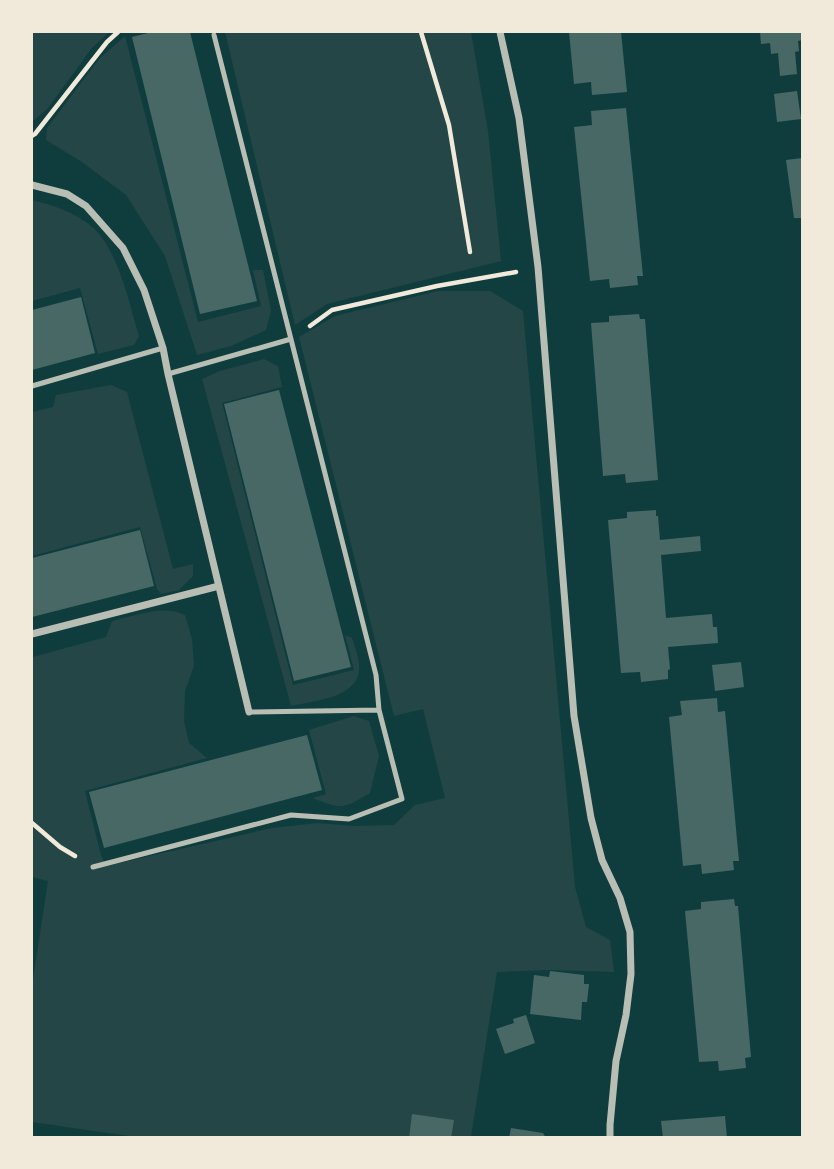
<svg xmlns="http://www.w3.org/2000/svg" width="834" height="1169" viewBox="0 0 834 1169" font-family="'Public Sans',sans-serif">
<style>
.green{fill:#244646}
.building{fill:#486865}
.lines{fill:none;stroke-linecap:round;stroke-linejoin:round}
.path{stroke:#f1e9da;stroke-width:4.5}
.service{stroke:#b8beb3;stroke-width:5}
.minor{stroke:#b8beb3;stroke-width:7}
</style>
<rect width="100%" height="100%" fill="#0f3d3e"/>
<!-- green -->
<path class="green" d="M32,32H109L91,49L48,108L32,122Z
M225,32H471L488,131L501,261L327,304L295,325Z
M125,36L198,322L261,306L253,270H263L271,311L266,330L231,346L197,355L165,256L126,195L82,162L46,140L47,128L99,59Z
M32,200C53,205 74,212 91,226C118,248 129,303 139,336L134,345L98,354L80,288L32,301Z
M438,291H490L523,311L575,887L586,927L610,940L614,972L549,970L497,972L471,1137L142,1138L32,1122V986L48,881L32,877V656L33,657L106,637L112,621C135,616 162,604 185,615L192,639L194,666L185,691L184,721L189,743L207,758L85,791L101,855L106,866L272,828L317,823L352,826L394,825L415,805L445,798L423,709L394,716L299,337L335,316Z
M264,359L278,366L282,387L222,403L293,685L354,670L345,635L352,638C355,648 360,659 359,670C357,698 313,701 291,706L202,379L220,371Z
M111,385L127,392L173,569L193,564V576L179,590L161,594L157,589L140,527L32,556V412L53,407L56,395Z
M354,716L369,721L379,756L370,793C343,809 342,810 313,798L326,794L309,730Z"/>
<!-- building -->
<path class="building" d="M152,32H190L257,301L200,314L132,37Z
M569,32H621L627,92L592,95L591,82L574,84Z
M760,32H802V40L798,41L799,51L795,52L797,74L780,76L778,53L771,54L770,43L761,44Z
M797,91L801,119L777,122L774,94Z
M626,108L643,276H637L638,285L610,288L609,279L590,281L574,127L592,125L591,111Z
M802,158V218H794L786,160Z
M81,297L95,353L32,370V310Z
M639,314L640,319H645L658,480L626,483L625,474L603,476L591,323L609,322V316Z
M279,390L351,667L294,681L224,404Z
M656,510V516H658L660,540L700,536L701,551L661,555L666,618L712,614L713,627H717L718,643L668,647L670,669L668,670V679L641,682L640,672L621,673L608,520L627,518V512Z
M140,530L154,586L32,617V558Z
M741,662L744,687L715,691L712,665Z
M717,698L718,712L725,711L739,861H733L734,870L702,874L701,864L683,866L669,717L682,715L680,701Z
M307,735L322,790L104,848L89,792Z
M734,899L735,906H738L751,1057L745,1058L746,1068L719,1071L718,1061L699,1062L685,911L701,909V902Z
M550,971L584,975V984H589L587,1002H582L581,1020L530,1014L534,975L549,977Z
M526,1015L535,1043L505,1054L496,1029L514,1023L513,1019Z
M412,1114L454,1120L451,1138H409Z
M725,1116L727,1138H663L661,1121Z
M511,1128L543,1133L546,1138H509Z"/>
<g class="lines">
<!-- path -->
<path class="path" d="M421,32L449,125L470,252
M32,136L35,134L107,42L118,32
M310,326L332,310L437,286L516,272
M32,823L60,847L75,856"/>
<!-- service -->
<path class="service" d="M168,374L291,339
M32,386L163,348
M249,712L379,710
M93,867L291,815L349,819L402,799L379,710L376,675L214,35"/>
<!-- minor -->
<path class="minor" d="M500,32L519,118L538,267L574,716L591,818L602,860L620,898L630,932L631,974L626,1015L616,1061L610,1125V1138
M32,185L67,194L86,206L123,248L144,290L163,348L168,374L249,712
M32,634L219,586"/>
</g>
<!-- border -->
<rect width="834" height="1169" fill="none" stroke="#f1e9da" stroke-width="66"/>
</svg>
